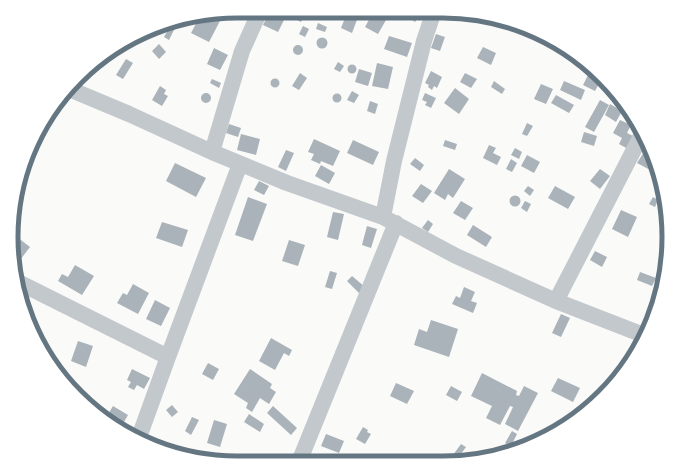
<svg xmlns="http://www.w3.org/2000/svg" width="680" height="474" viewBox="0 0 680 474" font-family="'Roboto Condensed',sans-serif">
<style>
.building{fill:#aab3b9}
.lines{fill:none;stroke-linecap:round;stroke-linejoin:round}
.minor{stroke:#c3c8cc;stroke-width:16}
.rim{fill:none;stroke:#657683;stroke-width:5}
</style>
<rect width="100%" height="100%" fill="#fafaf8"/>
<!-- building -->
<path class="building" d="M298,12L305,15L301,22L295,19Z
M269,13L284,20L278,32L263,25Z
M347,13L358,17L352,33L341,28Z
M213,14L221,19L209,42L191,33L200,16Z
M403,14H420L415,22Z
M371,16L376,19L378,16L386,20L378,34L365,27Z
M173,21L177,24L169,40L164,37Z
M318,23L327,27L325,32L316,29Z
M303,26L309,29L305,37L299,34Z
M436,34L445,37L440,51L431,48Z
M389,36L412,43L407,57L384,49Z
M316.5 43a5.5 5.5 0 1 1 11 0a5.5 5.5 0 1 1-11 0Z
M555,41L573,56L553,46Z
M159,44L166,52L159,59L152,51Z
M293 50a5 5 0 1 1 10 0a5 5 0 1 1-10 0Z
M483,47L496,53L491,65L477,58Z
M214,48L228,55L220,70L207,64Z
M126,59L133,63L123,79L116,75Z
M338,62L344,66L340,72L334,69Z
M377,63L393,67L388,89L372,86Z
M347.5 69a4.5 4.5 0 1 1 9 0a4.5 4.5 0 1 1-9 0Z
M359,69L372,73L368,86L355,82Z
M431,71L442,77L437,88L434,86L432,90L428,87L429,85L425,83Z
M300,73L307,78L299,90L292,86Z
M465,73L477,79L471,88L460,82Z
M589,73L601,80L595,91L583,85Z
M270.5 83a4.5 4.5 0 1 1 9 0a4.5 4.5 0 1 1-9 0Z
M212,79L221,83L219,88L210,83Z
M494,81L505,89L502,94L491,87Z
M564,81L585,90L581,100L560,90Z
M541,84L553,89L546,104L534,99Z
M160,86L166,90L164,94L168,96L162,106L152,100Z
M455,88L469,99L459,114L444,103Z
M352,91L359,95L354,103L347,100Z
M425,93L436,98L431,108L425,105L427,102L422,100Z
M201 98a5 5 0 1 1 10 0a5 5 0 1 1-10 0Z
M332.5 98a4.5 4.5 0 1 1 9 0a4.5 4.5 0 1 1-9 0Z
M556,95L574,105L569,113L551,103Z
M600,100L609,105L594,132L585,127Z
M370,101L378,104L375,114L367,111Z
M610,104L622,111L616,122L605,115Z
M620,120L631,125L627,133L635,137L628,149L619,144L622,138L613,133Z
M527,123L533,126L527,136L522,134Z
M229,124L241,128L238,137L226,133Z
M584,132L597,136L594,146L581,142Z
M241,134L260,139L256,155L237,150Z
M314,139L340,151L333,166L321,161L320,164L311,160L314,154L308,152Z
M353,140L379,152L373,165L347,153Z
M445,140L457,144L455,150L443,146Z
M489,145L496,148L493,153L501,157L497,165L483,158Z
M647,147L657,164V167L654,172L637,163Z
M515,148L522,152L519,159L511,155Z
M286,150L294,153L286,171L278,167Z
M527,155L540,162L534,173L521,166Z
M415,158L424,165L420,171L410,164Z
M511,159L517,163L512,172L506,169Z
M175,163L206,178L196,197L166,181Z
M321,165L335,173L329,184L315,176Z
M449,169L465,179L453,198L448,194L445,200L434,193Z
M600,169L610,176L600,189L590,181Z
M259,181L269,186L264,195L254,190Z
M421,184L432,191L423,203L412,196Z
M528,186L534,190L530,196L524,191Z
M555,186L575,197L568,209L548,198Z
M509.5 201a5.5 5.5 0 1 1 11 0a5.5 5.5 0 1 1-11 0Z
M248,197L267,204L253,241L235,235Z
M653,197L658,200L655,207L649,204Z
M461,201L473,208L465,220L453,213Z
M525,201L531,204L527,212L521,208Z
M621,210L637,217L628,237L612,229Z
M333,212L344,214L338,240L327,237Z
M428,220L433,224L428,232L422,228Z
M162,222L188,230L182,247L156,238Z
M473,225L492,237L486,247L467,235Z
M367,226L377,229L371,248L362,245Z
M13,234L30,247L17,264L13,261Z
M289,240L305,245L298,266L282,261Z
M595,251L607,257L602,267L590,260Z
M75,265L94,276L82,295L58,281L62,274L68,277Z
M330,271L337,273L332,289L325,287Z
M640,272L656,278L652,286L637,280Z
M352,276L365,287L359,293L347,281Z
M133,284L149,293L138,314L117,303L123,293L127,295Z
M464,287L475,292L471,301L477,303L473,313L452,304L456,296L460,298Z
M155,300L170,308L161,326L146,319Z
M561,314L570,318L561,337L552,333Z
M431,320L458,329L449,357L414,345L419,329L427,332Z
M271,338L292,350L289,356L284,353L275,370L259,361Z
M78,341L93,346L86,367L71,361Z
M208,363L219,369L213,380L202,374Z
M132,369L150,378L144,389L137,385L134,390L128,387L131,382L127,380Z
M250,369L272,384L270,388L276,392L269,404L260,398L252,412L246,408L248,403L234,394Z
M482,373L517,391L516,395L519,396L524,386L538,393L518,431L505,424L513,407L510,406L500,425L486,418L492,406L471,396Z
M558,378L580,388L573,402L551,391Z
M396,383L414,391L407,404L390,396Z
M451,386L462,392L457,401L446,395Z
M172,405L178,412L172,417L166,410Z
M113,406L128,415L124,422L119,419L117,424L107,416Z
M273,406L297,428L291,435L267,413Z
M249,414L264,424L260,432L244,422Z
M192,417L199,420L191,435L185,431Z
M214,420L227,424L220,447L207,443Z
M363,427L368,430L367,432L371,434L365,444L356,439Z
M512,431L517,434L511,446L505,443Z
M326,434L344,441L339,453L321,446Z
M164,443L182,451L181,452L163,447Z
M461,444L466,447L458,458L453,455Z"/>
<g class="lines">
<!-- minor -->
<path class="minor" d="M67,88L129,114L212,152L287,183L383,217L456,256L556,301L646,336
M212,152L242,51L260,11
M383,217L394,161L424,41L433,14
M18,282L168,357
M556,301L641,136
M138,440L168,357L240,164
M299,462L396,223"/>
</g>
<!-- crop -->
<path d="M0 0H680V474H0ZM237 18H443A219 219 0 0 1 662 237V237A219 219 0 0 1 443 456H237A219 219 0 0 1 18 237V237A219 219 0 0 1 237 18Z" fill="#fff" fill-rule="evenodd"/>
<path class="rim" d="M237 18H443A219 219 0 0 1 662 237V237A219 219 0 0 1 443 456H237A219 219 0 0 1 18 237V237A219 219 0 0 1 237 18Z"/>
</svg>
